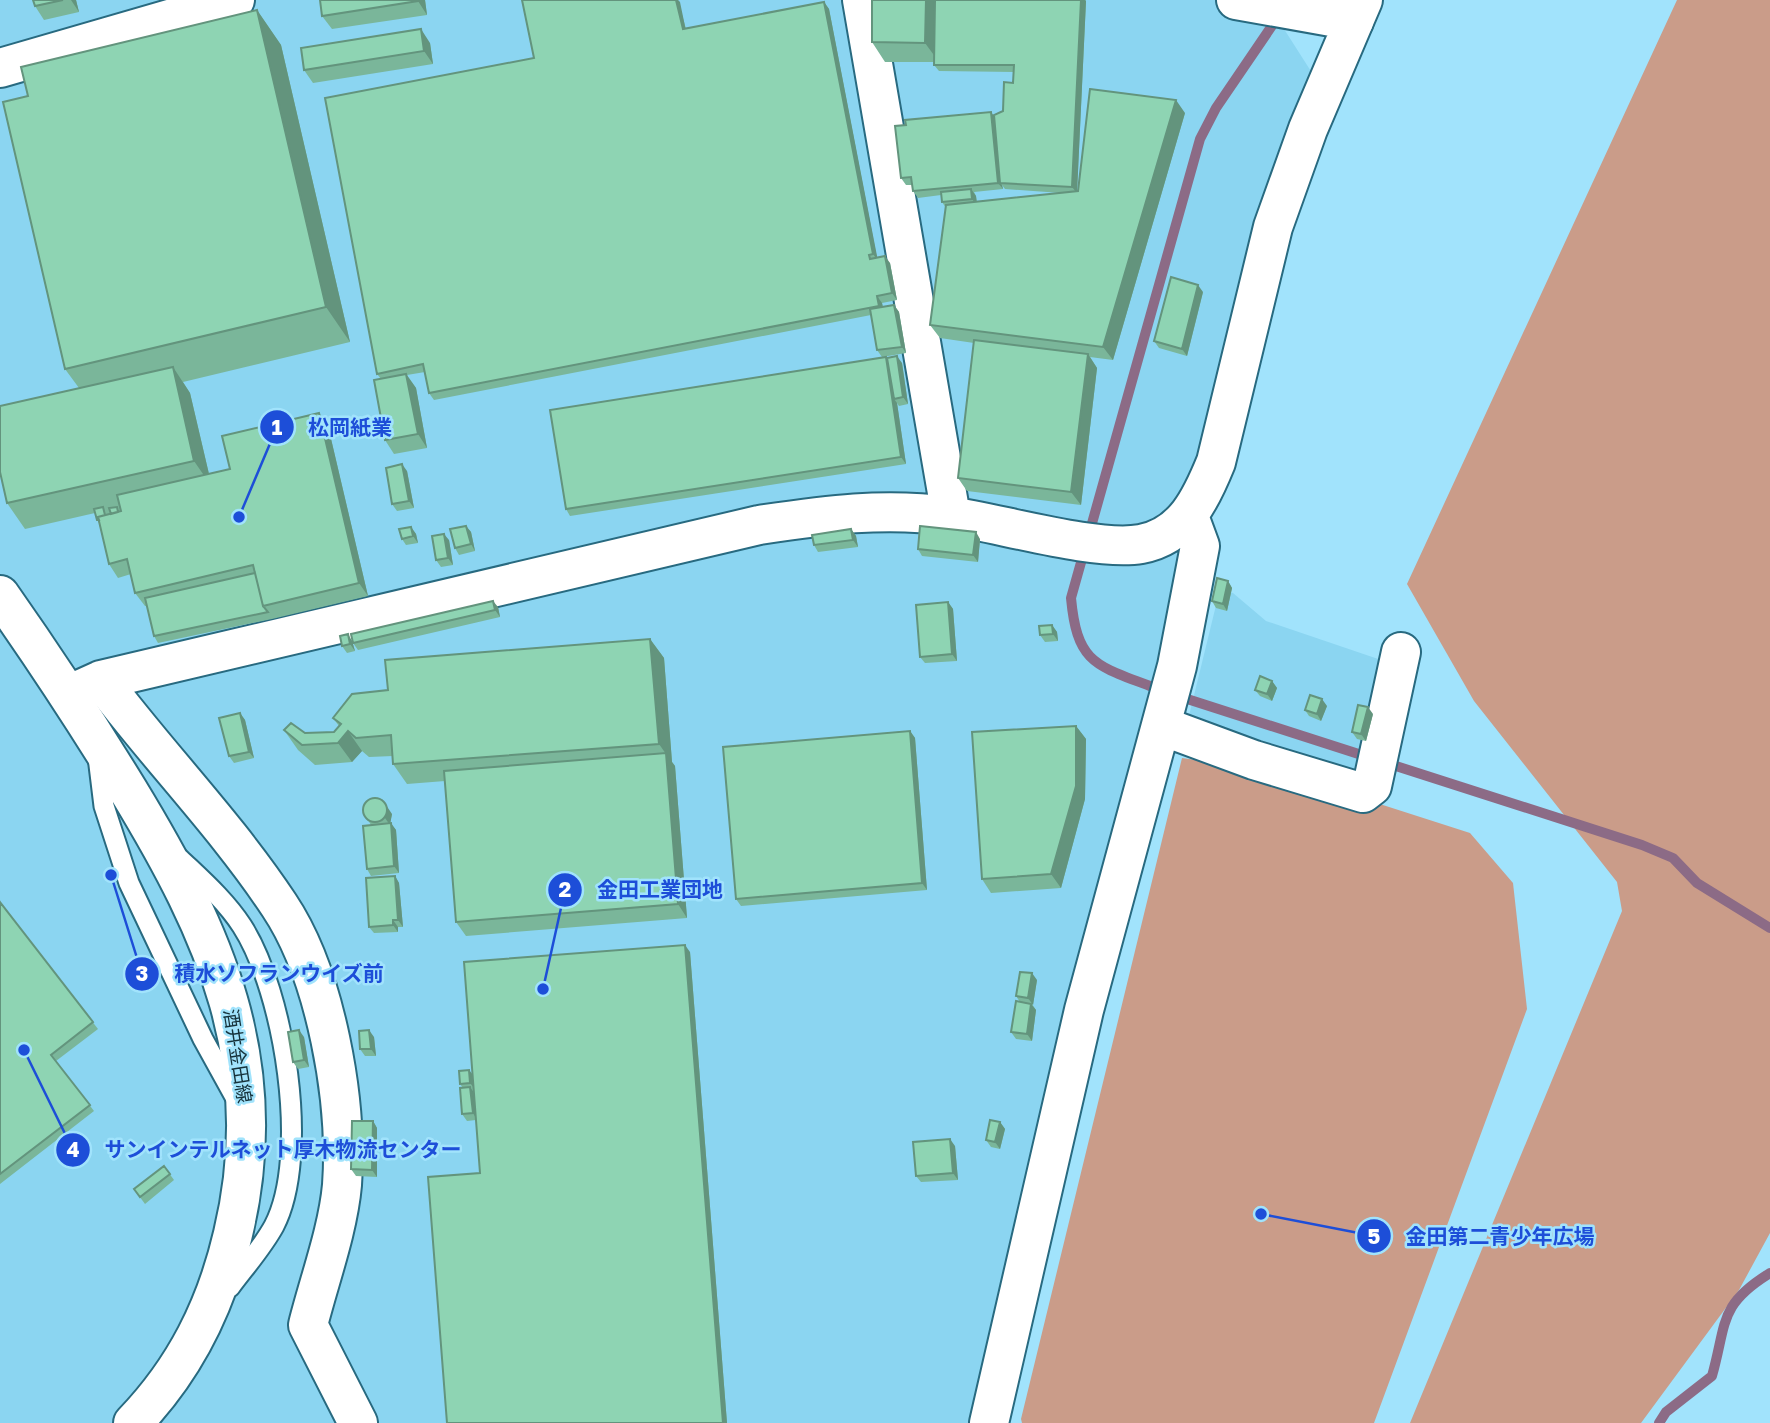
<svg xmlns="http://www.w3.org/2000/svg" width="1770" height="1423" viewBox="0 0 1770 1423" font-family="'Golos Text','Noto Sans JP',sans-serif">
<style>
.built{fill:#8bd5f1}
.green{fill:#ca9c89}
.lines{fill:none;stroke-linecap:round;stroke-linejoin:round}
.stream{stroke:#8c6b86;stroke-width:10}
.service-casing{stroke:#286a80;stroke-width:23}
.minor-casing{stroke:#286a80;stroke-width:42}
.tertiary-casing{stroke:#286a80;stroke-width:42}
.secondary-casing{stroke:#286a80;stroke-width:42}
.service{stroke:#fff;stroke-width:19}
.minor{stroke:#fff;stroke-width:38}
.tertiary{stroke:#fff;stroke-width:38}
.secondary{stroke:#fff;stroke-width:38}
.wall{fill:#7ab69a;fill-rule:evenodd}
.shaded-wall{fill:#63947d}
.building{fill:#8ed4b3;stroke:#63947d;stroke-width:2}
.labels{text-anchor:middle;stroke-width:5;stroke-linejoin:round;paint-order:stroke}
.street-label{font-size:19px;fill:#16323b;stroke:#a1e3fc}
.leader{fill:none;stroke:#1d4ed8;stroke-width:2.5}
.callout-dot{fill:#1d4ed8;stroke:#a1e3fc;stroke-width:2.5}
.mark-label{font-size:21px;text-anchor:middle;font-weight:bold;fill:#fff}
.callout-label{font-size:21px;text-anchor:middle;font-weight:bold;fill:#1d4ed8;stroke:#a1e3fc;stroke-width:5;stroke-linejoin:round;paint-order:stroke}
</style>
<rect width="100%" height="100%" fill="#a1e3fc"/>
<!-- built -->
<path class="built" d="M0,0H1306L1284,29L1314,76L1191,554L981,1423H0Z
M1220,589L1233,593L1266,621L1387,662L1365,779L1187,724Z"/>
<!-- green -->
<path class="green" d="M1677,0H1770V1233L1739,1290L1641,1423H1410L1622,911L1617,882L1474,701L1407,584Z
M1182,758L1277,771L1470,833L1513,883L1527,1009L1374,1423H1022L1021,1419Z"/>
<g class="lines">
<!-- stream -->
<path class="stream" d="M1150,686C1094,665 1077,662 1071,598L1200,139L1216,108L1280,14
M1181,697L1642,845L1673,858L1697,883L1770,928
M1659,1423L1666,1412L1712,1376C1727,1323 1718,1305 1770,1273"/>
<defs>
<path id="service" d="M98,757L104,806L129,883L203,1039L235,1097
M180,859C202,880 225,900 242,926C284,991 311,1155 274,1226C262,1248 244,1268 230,1287"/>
<path id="minor" d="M862,0L951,516
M0,68L235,0
M101,680C158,756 226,825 279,905C326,975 348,1101 342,1185C338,1230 319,1281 308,1325L358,1423
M70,694L101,680L759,525C826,515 883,507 950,516C999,523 1096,552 1141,544C1184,536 1201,499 1216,462L1273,227L1308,129L1354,21L1236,0
M1162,726L1254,760L1363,793L1372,786L1401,652
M989,1423L1084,1010L1177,666L1200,546L1189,516"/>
<path id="tertiary" d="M1354,21L1363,0"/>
<path id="secondary" d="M0,595C45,659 87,723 128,790C215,933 274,1063 233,1234C216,1307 185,1369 133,1423"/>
</defs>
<!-- service casing -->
<use href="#service" class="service-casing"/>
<!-- minor casing -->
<use href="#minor" class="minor-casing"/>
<!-- tertiary casing -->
<use href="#tertiary" class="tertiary-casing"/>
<!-- secondary casing -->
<use href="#secondary" class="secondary-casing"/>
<!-- service -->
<use href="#service" class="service"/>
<!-- minor -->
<use href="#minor" class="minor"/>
<!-- tertiary -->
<use href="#tertiary" class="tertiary"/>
<!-- secondary -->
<use href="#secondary" class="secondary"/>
</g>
<!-- wall -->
<path class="wall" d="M33,0H76L79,12L44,20L35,6Z
M425,0L427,15L332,29L322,16Z
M522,0H678L686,29L824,2L829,9L877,258L890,263L897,300L882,303L883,307L894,305L899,312L906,353L882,357L877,350L871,315L434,400L429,393L425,372L407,375L416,388L427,448L394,454L385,440L381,379L377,374L534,58Z
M872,0H1085L1086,1L1077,191L1185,113L1113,360L1090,357L1097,368L1081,505L967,491L958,478L974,343L940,338L930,325L946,208L942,202L941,195L918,198L913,191L912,185H906L901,178L1003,111L1013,83L1014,72L939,71L934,65V62H885L872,42ZM1002,185L1005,189L1061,193L977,202L976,196L974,192L1003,189Z
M257,10L281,45L350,342L183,382L190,393L209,474L230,469L328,426L368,596L272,619L158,643L154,636L147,606H145L135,593L131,574L118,578L109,564L99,523L95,513L25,529L7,503L79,388L65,369L28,96Z
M430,43L433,64L313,83L304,70Z
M1203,292L1187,356L1159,348L1154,341Z
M886,357L888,360L902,363L908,404L899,406L897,403L906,464L570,516L566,509Z
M407,471L414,508L397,511L392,504Z
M466,526L471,532L475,551L459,555L455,548Z
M411,527L416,534L418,543L406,545L402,539Z
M851,529L856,536L858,547L818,552L814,545Z
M980,539L978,562L922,556L918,549Z
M449,540L453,565L441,567L436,560Z
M1228,581L1232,588L1227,611L1216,608L1212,601Z
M948,602L953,609L957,661L925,663L920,657Z
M498,607L500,617L358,650L353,643Z
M1052,625L1057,632L1058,641L1045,642L1040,635Z
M650,639L664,658L672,762L675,766L687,918L466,936L456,922L445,781L407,784L393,764V756L369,757L362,751L352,762L315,765L298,750L284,730L305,733L334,732L339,726L333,718L388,690Z
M352,641L355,651L347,653L342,646Z
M1272,681L1277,688L1272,701L1260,696L1255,690Z
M1327,706L1321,721L1309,716L1305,710Z
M240,713L245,720L254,758L234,763L229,756Z
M1373,714L1366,741L1357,739L1352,732Z
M1076,726L1086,739L1085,799L1061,888L991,893L982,879Z
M910,731L915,738L927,890L741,906L736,899Z
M392,814L390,823L396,830L399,873L371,876L367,869L371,825L368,820Z
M395,876L399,883L403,927H398V932L374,933L369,927Z
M0,902L98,1029L56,1061L94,1111L0,1184Z
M690,952L727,1423H447L480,1173L476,1120L467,1121L462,1114L463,1088L460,1084L473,1075Z
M1037,980L1033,1005L1032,1004L1036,1010L1032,1041L1016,1039L1011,1032L1020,1002L1016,996Z
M304,1037L309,1067L298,1069L293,1062Z
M374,1037L376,1056H365L360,1049Z
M373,1121L377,1128V1177L356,1176L351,1169Z
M1000,1122L1005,1129L1000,1149L991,1147L986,1140Z
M955,1146L958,1180L921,1182L916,1176Z
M164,1166L174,1180L145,1204L134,1189Z"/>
<!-- shaded-wall -->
<path class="shaded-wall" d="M71,0H76L79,12Z
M417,0H425L427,15L418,1Z
M676,0H678L680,2L687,36L683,29Z
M926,0H938L939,62L925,43Z
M1081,0H1085L1086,1L1077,193L1072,187Z
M824,2L829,9L878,261L873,254Z
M257,10L281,45L350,342L326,307Z
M421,29L430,43L433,64L424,51Z
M1176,100L1185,113L1113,360L1103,347Z
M991,112L996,119L1000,183L1002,185L1003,189L998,183Z
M971,189L976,196L977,206L972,199Z
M885,256L890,263L897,300L892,293Z
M1198,285L1203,292L1187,356L1182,349Z
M877,296L882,303L884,313L879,306Z
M894,305L899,312L906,353L902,347Z
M1088,354L1097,368L1081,505L1071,492Z
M897,356L902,363L908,404L903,397Z
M886,357L890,364L894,399L897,403L906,464L901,457Z
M173,367L190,393L212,487L194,461Z
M406,374L416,388L427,448L418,434Z
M319,413L328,426L368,596L359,583Z
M402,464L407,471L414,508L409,501Z
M466,526L471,532L475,551L471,544Z
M411,527L416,534L418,543L413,536Z
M851,529L856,536L858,547L853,540Z
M976,532L980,539L978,562L973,555Z
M444,534L449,540L453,565L448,558Z
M1228,581L1232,588L1227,611L1223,604Z
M493,601L498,607L500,617L495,610Z
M948,602L953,609L957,661L952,654Z
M1052,625L1057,632L1058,641L1053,634Z
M348,634L352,641L355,651L350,644Z
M650,639L664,658L672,762L675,766L687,918L678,904L666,754L659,744Z
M1272,681L1277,688L1272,701L1267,694Z
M1322,699L1327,706L1321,721L1317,714Z
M1368,707L1373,714L1366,741L1361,734Z
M240,713L245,720L254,758L249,752Z
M1076,726L1086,739L1085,799L1061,888L1051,874Z
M348,731L362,751L352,762L338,743Z
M910,731L915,738L927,890L922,883Z
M382,799L392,814L390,825L385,818Z
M391,823L396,830L399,873L394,866Z
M395,876L399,883L403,927L398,920Z
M393,920L398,927V932L393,925Z
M685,945L690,952L727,1423H723Z
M1032,973L1037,980L1033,1005L1028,998Z
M1031,1004L1036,1010L1032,1041L1027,1034Z
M299,1030L304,1037L309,1067L304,1060Z
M369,1030L374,1037L376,1056L371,1049Z
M469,1070L474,1076L475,1089L470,1083Z
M470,1087L475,1094L477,1120L473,1113Z
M373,1121L377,1128V1177L372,1170Z
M1000,1122L1005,1129L1000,1149L995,1142Z
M950,1139L955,1146L958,1180L953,1173Z"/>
<!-- building -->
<path class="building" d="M33,0H63L35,6Z
M320,0H417L418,1L322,16Z
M522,0H676L683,29L824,2L873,254L869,255L870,259L885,256L892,293L877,296L879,306L429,393L423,364L377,374L325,98L534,58Z
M872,0H926L925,43L872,42Z
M935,0H1081L1072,187L1000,183L994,115L1003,111L1004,82L1013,83L1014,65H934Z
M257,10L326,307L65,369L3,102L28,96L21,67Z
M421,29L424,51L304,70L301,48Z
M1090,89L1176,100L1103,347L930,325L946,205L1078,191Z
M991,112L998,183L913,191L911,177L901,178L895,126L906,125L905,120Z
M971,189L972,199L942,202L941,192Z
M1171,277L1198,285L1182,349L1154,341Z
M894,305L902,347L877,350L870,309Z
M974,340L1088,354L1071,492L958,478Z
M897,356L903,397L894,399L887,358Z
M886,357L901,457L566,509L550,410Z
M173,367L194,461L7,503L0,472V406Z
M406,374L418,434L385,440L374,380Z
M319,413L359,583L263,606L253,565L135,593L127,559L109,564L98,517L121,511L117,495L230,469L222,436Z
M402,464L409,501L392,504L386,468Z
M103,507L105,515L98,517L99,520H97L94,509Z
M117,507L118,512L111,514L109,508Z
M466,526L471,544L455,548L450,529Z
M920,526L976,532L973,555L918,549Z
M411,527L413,536L402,539L399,529Z
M851,529L853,540L814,545L812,535Z
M444,534L448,558L436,560L432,536Z
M255,573L263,606L268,612L154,636L145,598Z
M1217,578L1228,581L1223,604L1212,601Z
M493,601L495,610L353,643L351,634Z
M948,602L952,654L920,657L916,605Z
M1052,625L1053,634L1040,635L1039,626Z
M348,634L350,644L342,646L340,636Z
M650,639L659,744L393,764L391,735L356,738L348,731L338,743L302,745L284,730L291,723L305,733L334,732L341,724L333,718L352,694L388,690L385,660Z
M1260,676L1272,681L1267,694L1255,690Z
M1310,695L1322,699L1317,714L1305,710Z
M1358,705L1368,707L1361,734L1352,732Z
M240,713L249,752L229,756L219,718Z
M1076,726V786L1051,874L982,879L972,732Z
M910,731L922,883L736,899L723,747Z
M666,753L678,904L456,922L444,771Z
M363 810a12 12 0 1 1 24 0a12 12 0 1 1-24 0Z
M391,823L394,866L367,869L363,826Z
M395,876L398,920H393V925L369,927L366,878Z
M0,902L93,1022L51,1055L90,1105L0,1174Z
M685,945L723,1423H447L428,1177L480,1173L464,962Z
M1020,972L1032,973L1028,998L1016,996Z
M1016,1001L1031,1004L1027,1034L1011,1032Z
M299,1030L304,1060L293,1062L288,1032Z
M369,1030L371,1049H360L359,1031Z
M469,1070L470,1083L460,1084L459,1071Z
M470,1087L473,1113L462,1114L460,1088Z
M990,1120L1000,1122L995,1142L986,1140Z
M352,1121H373L372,1170L351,1169Z
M950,1139L953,1173L916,1176L913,1142Z
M164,1166L170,1174L140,1197L134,1189Z"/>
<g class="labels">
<!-- street labels -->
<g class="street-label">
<text transform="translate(238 1056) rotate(81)" y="7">酒井金田線</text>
</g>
</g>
<!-- callouts -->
<path class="leader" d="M239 517L277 427M543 989L565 890M111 875L142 974M24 1050L73 1150M1261 1214L1374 1236"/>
<g class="callout-dot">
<circle cx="239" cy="517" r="7"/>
<circle cx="543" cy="989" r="7"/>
<circle cx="111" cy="875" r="7"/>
<circle cx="24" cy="1050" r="7"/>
<circle cx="1261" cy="1214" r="7"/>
<circle cx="277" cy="427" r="18"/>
<circle cx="565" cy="890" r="18"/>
<circle cx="142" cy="974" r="18"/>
<circle cx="73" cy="1150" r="18"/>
<circle cx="1374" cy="1236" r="18"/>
</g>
<g class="mark-label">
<text x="277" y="435">1</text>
<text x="565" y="897">2</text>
<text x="142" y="981">3</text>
<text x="73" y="1157">4</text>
<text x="1374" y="1244">5</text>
</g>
<g class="callout-label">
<text x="350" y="435">松岡紙業</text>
<text x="660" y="897">金田工業団地</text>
<text x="279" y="981">積水ソフランウイズ前</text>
<text x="283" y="1157">サンインテルネット厚木物流センター</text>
<text x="1500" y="1244">金田第二青少年広場</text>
</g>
</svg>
